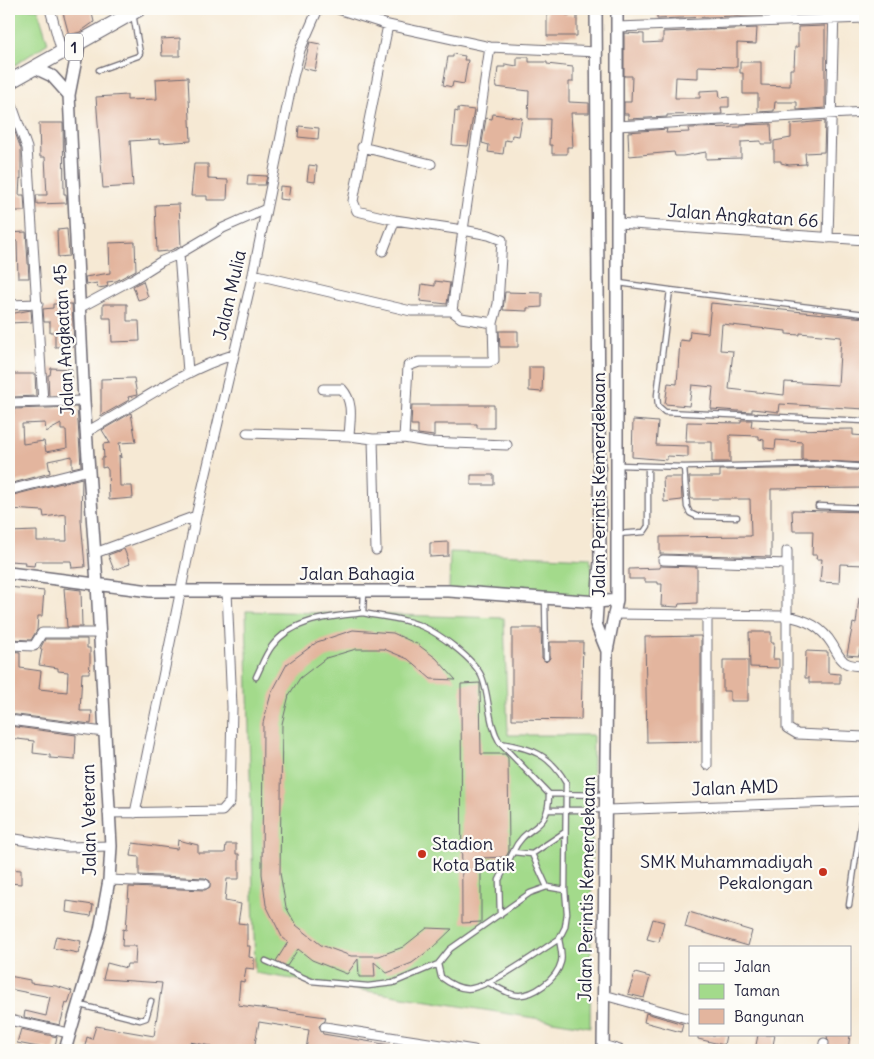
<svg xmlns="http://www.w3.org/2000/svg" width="874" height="1059" viewBox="0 0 874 1059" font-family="Delius,sans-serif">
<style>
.green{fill:#a3da8b;stroke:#627e63}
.building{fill:#e3b59e;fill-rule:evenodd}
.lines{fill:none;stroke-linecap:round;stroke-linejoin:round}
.service-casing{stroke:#6c6871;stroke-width:7}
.minor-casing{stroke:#6c6871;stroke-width:11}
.tertiary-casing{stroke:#6c6871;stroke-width:14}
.trunk-casing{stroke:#6c6871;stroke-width:16}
.service{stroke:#fff;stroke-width:4.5}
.minor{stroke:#fff;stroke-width:9}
.tertiary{stroke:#fff;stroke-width:11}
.trunk{stroke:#fff;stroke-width:14}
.poi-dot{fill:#c8321e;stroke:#fdfcf7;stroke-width:2}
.labels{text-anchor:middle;stroke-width:4.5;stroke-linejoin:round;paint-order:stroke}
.shield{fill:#fdfcf7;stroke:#646373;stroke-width:1}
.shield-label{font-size:16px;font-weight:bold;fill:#22223b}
.street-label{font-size:18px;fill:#22223b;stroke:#fdfcf7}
.poi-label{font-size:18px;fill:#22223b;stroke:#fdfcf7;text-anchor:start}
</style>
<rect width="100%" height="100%" fill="#fdfcf7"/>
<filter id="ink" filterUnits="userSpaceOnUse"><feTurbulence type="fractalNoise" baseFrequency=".02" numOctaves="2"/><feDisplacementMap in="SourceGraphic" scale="10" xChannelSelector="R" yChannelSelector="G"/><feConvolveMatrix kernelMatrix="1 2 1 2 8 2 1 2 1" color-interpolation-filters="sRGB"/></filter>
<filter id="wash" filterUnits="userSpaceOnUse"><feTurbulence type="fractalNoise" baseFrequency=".0096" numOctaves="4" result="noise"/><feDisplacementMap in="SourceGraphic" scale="20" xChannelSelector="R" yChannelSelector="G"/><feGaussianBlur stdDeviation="1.12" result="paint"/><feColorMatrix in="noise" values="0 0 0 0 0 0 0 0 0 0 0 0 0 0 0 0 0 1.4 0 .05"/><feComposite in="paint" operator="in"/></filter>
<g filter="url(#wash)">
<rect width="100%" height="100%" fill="#f6e9d4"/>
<!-- green -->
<path class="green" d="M9,9H38L48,43L9,69Z
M450,552L590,558L598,602L449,591Z
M246,611L504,618L508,735H593L590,1027L255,973Z"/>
<g id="blocks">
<!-- building -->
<path class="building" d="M62,9H91L94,22L80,32L69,35Z
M547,9H567L566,15H577V36H547Z
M657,9H763L762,15L657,19Z
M797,9H825V13L797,14Z
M825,26V108L797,110V102H775L774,111L758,112V94H743V73H740V62H761V85L790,86V69H794L795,47H798V27Z
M757,28L756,44L737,43V67L698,66V78L676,77L675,98H700V91L719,90L720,98L729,97V107H721L722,114L667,115V117L628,119V114H624V102H631L632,76H624V33L644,34V43L663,42V32Z
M180,38V56H162L161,39Z
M310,42L320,44L315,71L303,68Z
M453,54L465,56L464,60H468L464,84L453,82L452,87L443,85L448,57H453Z
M517,57H529V62H547V64L573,67V82H569V102L589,103V113H571L573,147H567V154H552V145H549L550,119H528L529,91L496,87L498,67H505V64L517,66Z
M188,77L191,141L160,143V139L130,141L133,186L103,188L96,97L127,95V100L157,99L156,79Z
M458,108L474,110L468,146L452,145L455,111L458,112Z
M493,114L522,118L519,136L512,135L511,141L505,140L503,154L488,152L489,145L482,143L486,118L492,119Z
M9,121H11L21,149V179L20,178L19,195H24L25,211H9V159L14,160L9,143Z
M825,121L824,152L805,153L806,164L789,165L781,163V161H774V141L791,138V124Z
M39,123H63L64,194H66L67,203L37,204L36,195H47L45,157H40Z
M771,124L772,144H761V141L741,142V158L706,159V152L683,156H675L674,152L629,156L628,132L667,129L666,133L689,132L688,128L741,127V125Z
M299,126L319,128L318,139L298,137Z
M194,164H208V179L228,180L227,200H207V196H191Z
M309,165L317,166L315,182L307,181Z
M248,175L267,176L265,185H247Z
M280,186L290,187L288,200L279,199Z
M179,204L181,246L169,251L157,252L155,205Z
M67,229L69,256L58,257L57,230Z
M26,232L29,278H18L17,241H9V233Z
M135,242L136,270L116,281L107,282L108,286L105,287L98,288L97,283L86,285L85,277L110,273L109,243Z
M143,281L148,297L138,300L133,286Z
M435,281L450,283L447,304L420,301L422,284L435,286Z
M505,292L542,293V307L527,308V311L503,310Z
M711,303L865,318V409L780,404L779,412L752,409V412L711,409L713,387L692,385L689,406L665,404L668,383L677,384L680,340L689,341L690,331L708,333ZM722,324L786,331V334L800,335V333L841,337L838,385L785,382L784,395L729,389L733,351L720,350Z
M53,304H72L74,346L55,347V332H50V322H44L43,309L53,308Z
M103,304H127V321H139L140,341L112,342L111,318H103Z
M31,310L32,322L9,323V314Z
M499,331H518V347H500Z
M529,367H543L542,392L529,391Z
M51,368L72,369L71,395L49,396L48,375H50Z
M9,374H35L36,396L13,397V394L9,395Z
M134,378L137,395L128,397L129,400L101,416V379Z
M412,405H494V428H477V424H434V436L418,434V425H411Z
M77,407L81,466L72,468V456L48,461L50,473L9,484V413H14L13,409ZM45,423L46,432L61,424V430H66L67,448L46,452L44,441L23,444L22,424Z
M131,413L136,442L119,443L121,458L119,455L120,486H132L133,498L109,500L108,470L106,467L102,468V458H104L103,444L110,443L102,430Z
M633,420L658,422L656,445L688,446V457L667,456V460L632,457Z
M741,420H752L751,427L784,430L853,429V435L865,436V463L802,460V442L776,440L775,449L764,448V440L759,439V436L730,435V462H712V442H686L687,422L741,423Z
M825,468L865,471V488L771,489V557L660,554V537L751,536L750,499H691L689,477H720V470Z
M471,475H494V485H471Z
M663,477H681L682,500L664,502Z
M82,478L81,520L85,567L72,568L71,561H35L34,566L24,565L25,562L9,561V532L37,531V541H67L66,514L44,517L43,511L10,509L9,496Z
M792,510L865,512V565L840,564L839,583L820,582L822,559H816L817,555H812L813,531H793Z
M448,542V556L430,557V543Z
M124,549L130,564L114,570L108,555Z
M660,566L697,567V603L679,604L678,607L661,606L662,584H658V582H645V579H629V569L660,568Z
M9,587L44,591L42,616H38L37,630L31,640L9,639Z
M64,588L81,590L82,627H67Z
M859,598H865V649H860L859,656L847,655L853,623L856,624Z
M512,628H541L542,658L546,662L550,658V642H583L581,720L512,719Z
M353,630L393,633L417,644L436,658L456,680L431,679L408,659L384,649H356L326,658L300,678L289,695L282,724L280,873L286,907L296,925L321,945L351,956H379L403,947L427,928L452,929L431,949L412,963L387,973L374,962L375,977H359L358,959L347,974L312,960L298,949L287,966L276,961L288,942L282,937L266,905L262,874L263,723L271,694L287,664L317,642Z
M749,632H771V643H774L773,659H779V668L750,667Z
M701,636V741L647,742L645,637Z
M45,639H87V648H90V663L89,673H82L80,711H92L91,724L9,714V651L20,652V668L41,671L39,689L67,692L68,672L58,671V668L39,665L42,649H40Z
M806,651L828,652V673L840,674V683H809V678H805Z
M723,660H748V701H730V691H723Z
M480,683L481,754H505L508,758L509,851L506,857L481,858V922L462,923L461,684Z
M9,726L76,735L75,760L50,758V755L33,753L34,741L9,738Z
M178,840L198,845V853H225L226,844H236V854H239V879H227L225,901L241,904L238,923L247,924V946H250L249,957L254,958V969L246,968L244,982L240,981L238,1005L326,1017L325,1021L319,1026L323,1034L390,1045L389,1050H306L309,1030L259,1022L254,1049L236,1046V1050H213L210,1046L190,1042L183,1050H104L85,1046L87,1037L92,1039L96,1026L154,1036L162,983L103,979L107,963L126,968L127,964H135L136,946H122L123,929L126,930L129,887L205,890L210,887V881L205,878L139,875V857L131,856L133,843L177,849Z
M9,869L21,870V884L9,883Z
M67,901L93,905L91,916L66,912Z
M689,912L752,931L748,946L685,927Z
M653,919L664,922L659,942L647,939Z
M56,936L81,941L78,953L53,948Z
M635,973L650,977L644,998L628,994Z
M9,976L30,980V983L56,986L72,991L68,1004L66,1003L60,1025L24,1017L25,1011L46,1016L50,997L9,989Z
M646,1013L683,1024L681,1032L644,1022Z
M21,1029L57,1037L54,1050L17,1043Z
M698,1035H726L724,1045L698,1039Z
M758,1035H775L772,1050H755Z
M827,1035H850L848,1050H829Z"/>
</g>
</g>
<g filter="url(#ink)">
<use href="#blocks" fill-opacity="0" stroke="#6c6871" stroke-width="1"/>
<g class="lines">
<defs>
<path id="service" d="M99,70L138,56L140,53L133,14
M619,283L670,290L657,395L658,406L665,412L865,421
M670,290L865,314
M619,465L684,467L825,464L865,467
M684,467L687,507L690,513L696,516L737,517
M818,506L865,508
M617,534L644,532L648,526V466
M364,592L363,613C381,617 400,618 416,624C435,630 477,660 483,680C490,701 488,723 500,743C531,748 550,754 566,783L565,890L567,913L565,927L559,939C537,953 498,982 473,988C461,991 450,984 441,977L438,964L450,949L530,893L547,887L565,890
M545,599L546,658
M256,677C261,667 265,655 272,646C293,618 331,617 363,613
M501,744L549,794C549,834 526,822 513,852L532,854L547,887
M549,794L605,795
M549,810H605
M532,854L565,832
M849,905L864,801
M500,915L499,880L513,852
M266,961L311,981L368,986L393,983L438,964
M487,982C496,986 507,994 516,995C533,997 557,979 561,962C563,955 560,946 559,939
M80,1005L140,1020L146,1018L151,1001
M187,1050L190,1046L209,1050"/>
<path id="minor" d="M50,9L62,53
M338,9L388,25L490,47L597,52
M388,25L353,201L357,211L395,220L463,230L490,47
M617,27L865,18
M9,97L27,148L43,402
M617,126L865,112
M362,147L431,164
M618,223L865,240
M828,238L834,9
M383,251L395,220
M179,254L223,228L266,209
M253,274L411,311H452
M9,305L38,304
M81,307L135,278L162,261L179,254L188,372
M323,389H342C354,402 350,419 349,436
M9,403L84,401
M86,432C135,406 180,371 233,355
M247,433L349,436L373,439L404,438L408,366L419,362H489L494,360L493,323L461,318L452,311L463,230L489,235L502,240L498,304L493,323
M404,438L427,442L507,445
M373,439L376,550
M9,490L89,470
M787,551V728L797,734L865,737
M95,553L196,516
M663,560L787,564
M613,614L786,616C805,619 821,626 832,644C836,650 839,659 846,663C851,666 859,666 865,666
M707,614V765
M9,645L34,646L42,633H99
M9,720L104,732
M606,810L865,801
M108,813L222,811L230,802L232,707L227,591
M135,813L196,516L253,274L293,77L300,50L318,9
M9,838L66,847L111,846
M109,880L205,884
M604,995L690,1019
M9,1020L69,1033
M325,1027L474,1050
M603,1045L620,1050
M823,1050L824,1043"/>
<path id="tertiary" d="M596,9L600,561L596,624L607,651
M35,68L52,76L69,95
M9,573L150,591H449L598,602L617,600
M65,1050L100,930L109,880L111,846L97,584L84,401L69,95L79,44
M603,1050L607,651L617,600V9"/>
<path id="trunk" d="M9,82L139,9"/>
</defs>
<!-- service casing -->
<use href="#service" class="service-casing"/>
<!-- minor casing -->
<use href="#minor" class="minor-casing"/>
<!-- tertiary casing -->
<use href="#tertiary" class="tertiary-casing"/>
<!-- trunk casing -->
<use href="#trunk" class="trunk-casing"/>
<!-- service -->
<use href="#service" class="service"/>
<!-- minor -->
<use href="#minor" class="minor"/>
<!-- tertiary -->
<use href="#tertiary" class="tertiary"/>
<!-- trunk -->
<use href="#trunk" class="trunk"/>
</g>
</g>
<!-- markers -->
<g class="poi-dot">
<circle cx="422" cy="854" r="5"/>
<circle cx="823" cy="872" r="5"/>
</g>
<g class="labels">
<!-- shield labels -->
<rect class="shield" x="65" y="33.5" width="18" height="27" rx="4"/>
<g class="shield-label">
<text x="74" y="53">1</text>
</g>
<!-- street labels -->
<g class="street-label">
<text transform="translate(743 216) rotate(4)" y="6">Jalan Angkatan 66</text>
<text transform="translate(230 295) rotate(-77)" y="6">Jalan Mulia</text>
<text transform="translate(64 340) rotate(-93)" y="6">Jalan Angkatan 45</text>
<text transform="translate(599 485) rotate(-90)" y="6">Jalan Perintis Kemerdekaan</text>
<text x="357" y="580">Jalan Bahagia</text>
<text transform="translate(735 788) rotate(-2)" y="6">Jalan AMD</text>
<text transform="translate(89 820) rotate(-91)" y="6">Jalan Veteran</text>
<text transform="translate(587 889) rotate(-89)" y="6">Jalan Perintis Kemerdekaan</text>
</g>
<!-- poi labels -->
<g class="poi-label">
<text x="432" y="850">Stadion<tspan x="432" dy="21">Kota Batik</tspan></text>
<text x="813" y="868" text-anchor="end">SMK Muhammadiyah<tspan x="813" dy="21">Pekalongan</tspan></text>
</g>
</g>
<!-- margin -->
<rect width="874" height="1059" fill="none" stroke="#fdfcf7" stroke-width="30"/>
<!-- legend -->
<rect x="689" y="946" width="162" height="90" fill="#fdfcf7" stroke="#a5a5ac"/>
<rect x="699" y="963" width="25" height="8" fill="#ffffff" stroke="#a5a5ac"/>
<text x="734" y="972" font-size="15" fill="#22223b">Jalan</text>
<rect x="699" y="984" width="25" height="15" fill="#a3da8b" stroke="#a5a5ac"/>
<text x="734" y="996" font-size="15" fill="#22223b">Taman</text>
<rect x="699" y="1009" width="25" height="15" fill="#e3b59e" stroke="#a5a5ac"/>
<text x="734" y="1022" font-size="15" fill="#22223b">Bangunan</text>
</svg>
